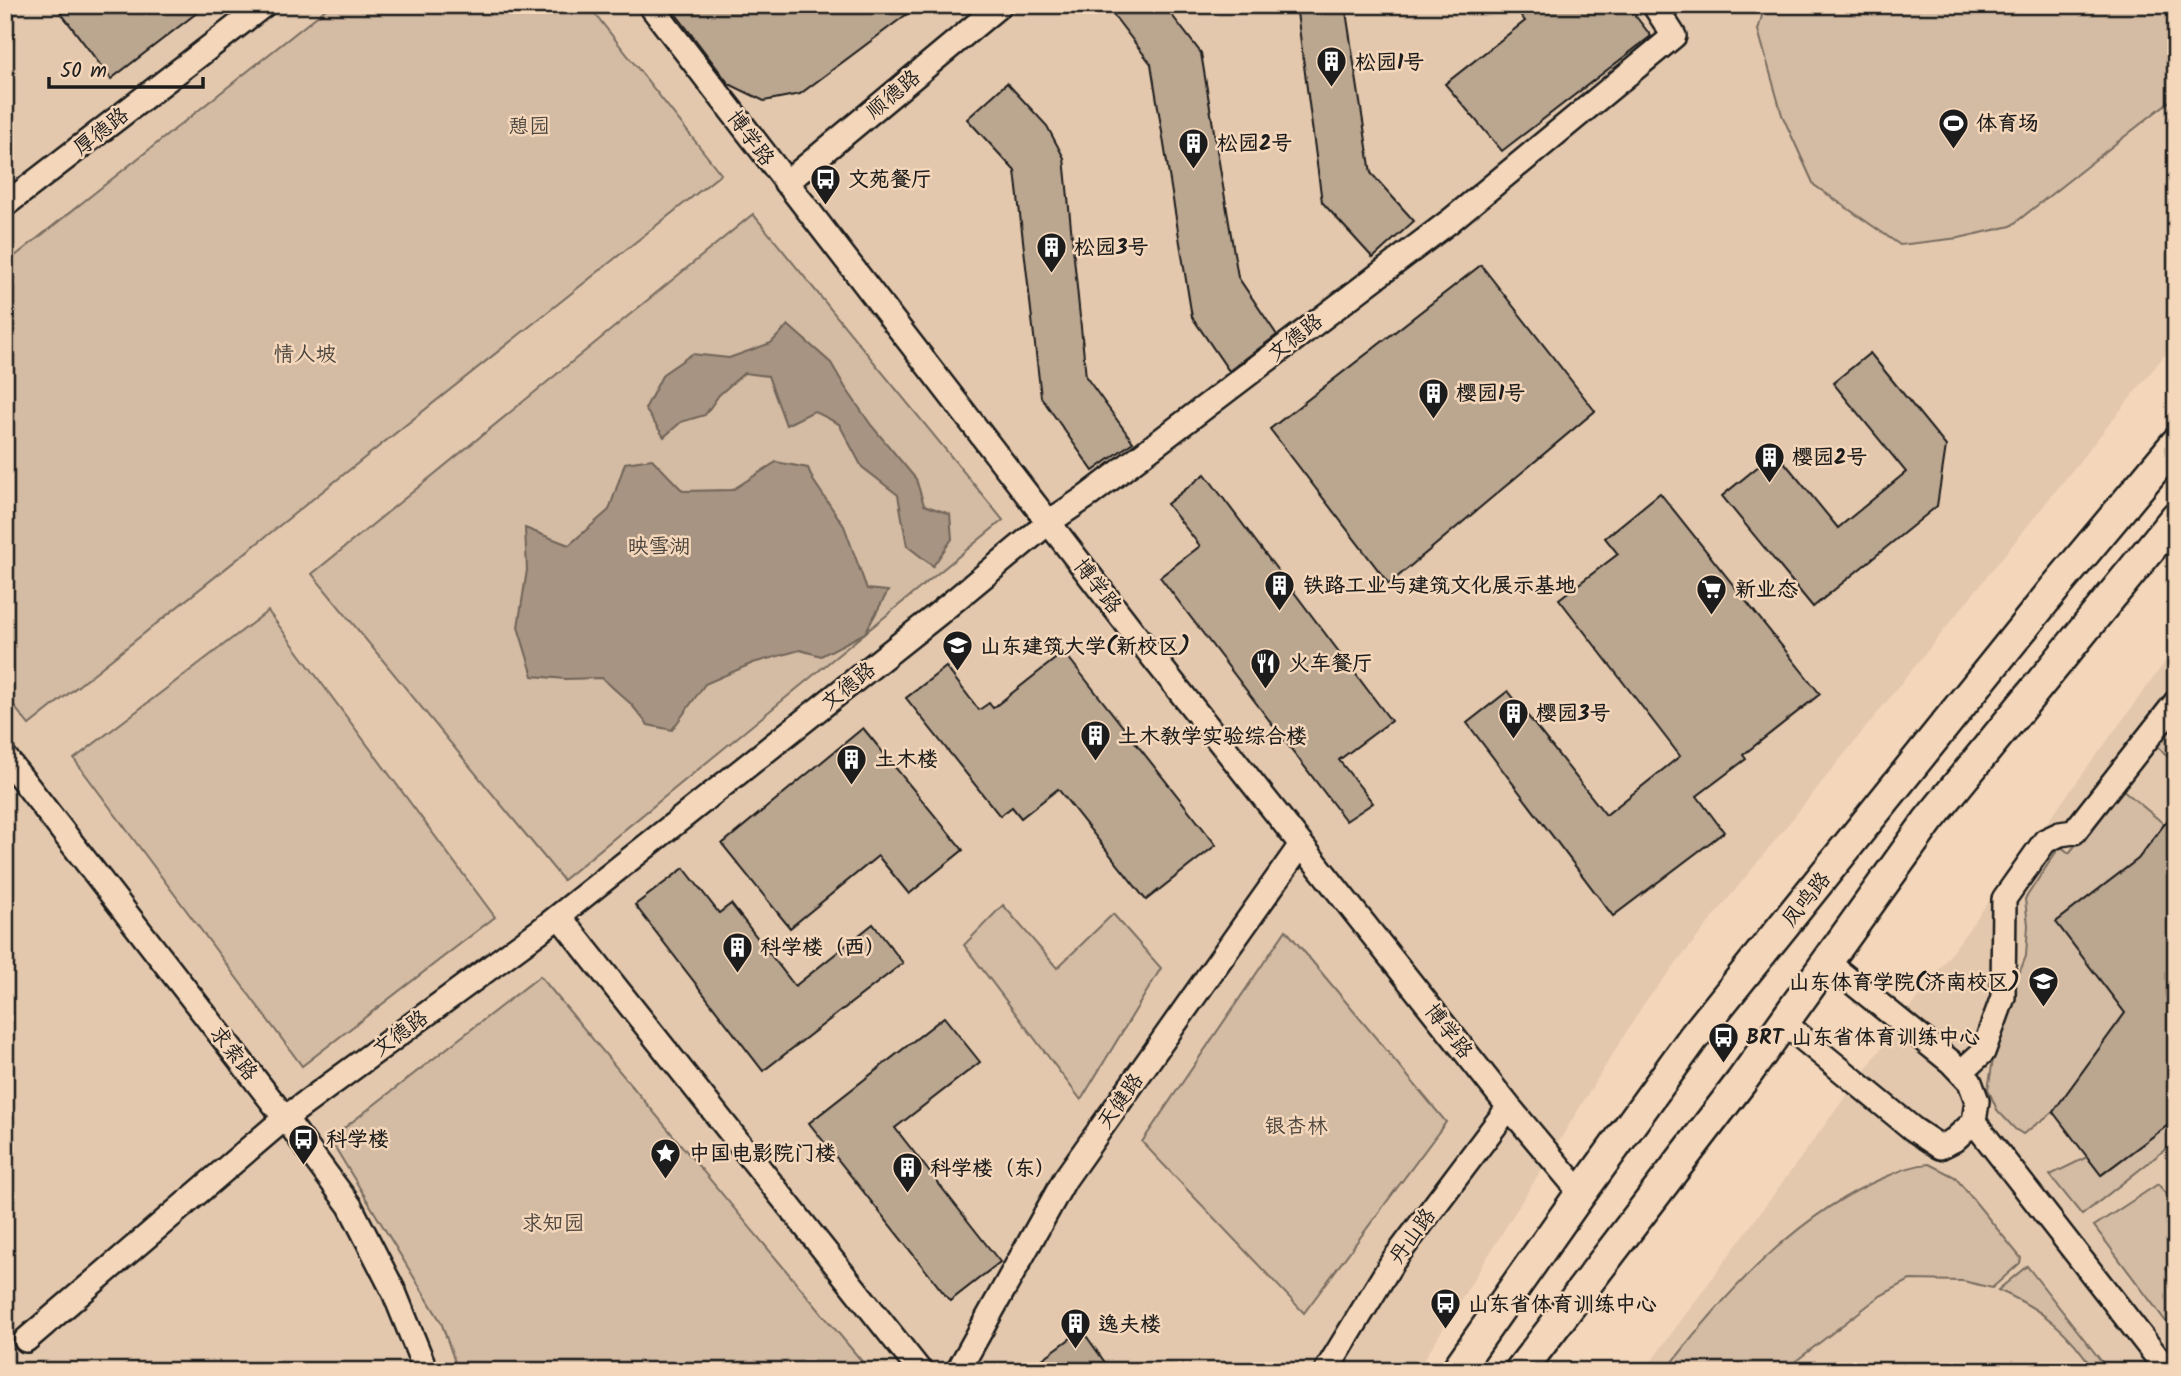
<svg xmlns="http://www.w3.org/2000/svg" width="2181" height="1376" viewBox="0 0 2181 1376" font-family="Kalam,'LXGW WenKai TC',sans-serif">
<style>
.built{fill:#e3c8ad}
.green{fill:#d4bba3;stroke:#786c60;stroke-width:2}
.water{fill:#a79482;stroke:#6f6459;stroke-width:2}
.building{fill:#bba690;stroke:#1c1c1c;stroke-width:2}
.lines{fill:none;stroke-linecap:round;stroke-linejoin:round}
.minor-casing{stroke:#1c1c1c;stroke-width:28}
.major-casing{stroke:#1c1c1c;stroke-width:35}
.minor{stroke:#f4d7ba;stroke-width:23}
.major{stroke:#f4d7ba;stroke-width:30}
.labels{text-anchor:middle;stroke-width:5;stroke-linejoin:round;paint-order:stroke}
.poi-label{font-size:21px;font-weight:bold;fill:#1c1c1c;stroke:#f4d7ba;text-anchor:start}
.street-label{font-size:21px;fill:#1c1c1c;stroke:#f4d7ba}
.park-label{font-size:21px;fill:#4a443e;stroke:#f4d7ba}
</style>
<rect width="100%" height="100%" fill="#f4d7ba"/>
<filter id="ink" filterUnits="userSpaceOnUse"><feTurbulence type="fractalNoise" baseFrequency=".0143" numOctaves="2"/><feDisplacementMap in="SourceGraphic" scale="14" xChannelSelector="R" yChannelSelector="G"/><feConvolveMatrix kernelMatrix="1 2 1 2 8 2 1 2 1" color-interpolation-filters="sRGB"/></filter>
<g filter="url(#ink)">
<!-- built -->
<path class="built" d="M5,5H2176V341L1643,1005L1417,1371H5Z
M2176,647V1371H1644Z"/>
<!-- green -->
<path class="green" d="M331,5H588L721,174L29,725L5,695V264Z
M1765,5H2176V96L2011,226L1959,238L1900,245L1814,185L1782,115L1758,30Z
M753,214L1003,520L563,880L312,574Z
M268,611L495,917L302,1066L74,759Z
M2176,719V761L2168,757L2156,744Z
M2122,789L2164,824L2138,859L2056,922L2125,1013L2053,1112L2023,1134L2015,1129L1997,1110L1988,1089L1993,1060L2010,1012L2015,984L2026,956L2028,925L2025,899L2060,846L2069,853Z
M1003,905L1057,968L1113,914L1161,968L1081,1100L964,945Z
M1286,930L1446,1122L1304,1313L1142,1142Z
M540,976L870,1371H458L441,1322L330,1139Z
M2176,1119V1141L2082,1215L2050,1175L2087,1157L2102,1175Z
M1929,1164L1955,1177L2021,1258L2020,1263L1992,1288L1963,1281L1910,1280L1880,1296L1783,1371H1666C1724,1294 1798,1212 1888,1176C1902,1170 1914,1165 1929,1164Z
M2158,1184L2176,1205V1261L2166,1269L2176,1282V1335L2094,1226Z
M2027,1266L2109,1371H2094C2070,1331 2040,1308 1998,1290Z"/>
<!-- water -->
<path class="water" d="M788,325L831,363L845,387L871,425L916,479L924,505L950,514L952,539L933,566L907,546L898,495L862,467L839,424L814,411L786,425L768,376L744,373L719,395L705,415L681,422L664,437L645,409L663,374L692,354L729,358L771,343Z
M652,459L683,491L732,490L776,462L808,468L813,480L844,526L867,589L888,591L865,633L821,656L800,650L753,663L705,684L672,730L648,725L631,704L602,678L565,679L533,676L518,627L527,570L525,528L569,545L609,510L625,463Z"/>
<!-- building -->
<path class="building" d="M55,5H207L111,79Z
M669,5H919L800,94L764,101L729,84Z
M1122,5H1164L1201,53L1238,277L1277,335L1229,371L1192,317L1151,64L1112,13Z
M1296,5H1345L1371,173L1414,221L1373,258L1322,202Z
M1513,5H1627L1651,36L1502,151L1445,84L1525,21Z
M1007,83L1047,126L1064,158L1086,377L1133,442L1093,471L1041,397L1015,171L967,119Z
M1481,265L1595,411L1389,584L1270,429Z
M1870,353L1946,446L1937,506L1813,607L1722,496L1776,452L1838,528L1906,472L1833,383Z
M1205,474L1391,721L1339,760L1373,803L1346,821L1160,577L1200,546L1167,504Z
M1660,493L1820,694L1743,755L1746,759L1697,796L1724,832L1613,916L1467,723L1508,691L1606,815L1680,756L1559,599L1618,554L1605,538Z
M1064,652L1216,845L1146,900L1058,789L1021,818L1012,807L1000,816L906,698L946,667L979,710L989,703L993,708Z
M863,728L963,850L909,894L878,856L790,928L722,844Z
M2176,809V1119L2101,1175L2053,1112L2125,1013L2056,922L2138,859Z
M684,868L719,913L731,904L795,986L873,924L903,963L763,1071L635,905Z
M944,1017L980,1062L895,1128L1000,1262L950,1301L809,1123Z
M1082,1330L1111,1371H1026Z"/>
<g class="lines">
<defs>
<path id="minor" d="M650,5L1144,646L1509,1107L1581,1193
M786,183L1000,5
M5,205L264,5
M5,757L285,1118L350,1206L394,1292L426,1371
M559,916L920,1371
M1827,962L1951,1062L1970,1082L1977,1101L1974,1122L2168,1371
M1784,1023L1913,1129L1940,1147L1954,1140L1974,1122
M1961,1072L1983,1052L2003,997L2004,899L2045,841L2060,834L2074,832L2176,702
M26,1340L285,1118L541,930L938,614L1049,522L1089,495L1450,221L1674,36L1654,5
M958,1371L1065,1179L1301,845
M1326,1371L1393,1261L1509,1107"/>
<path id="major" d="M1456,1371L1574,1203L1693,1038L2055,588L2176,443
M1520,1371L1741,1082L1928,821L2176,517"/>
</defs>
<!-- minor casing -->
<use href="#minor" class="minor-casing"/>
<!-- major casing -->
<use href="#major" class="major-casing"/>
<!-- minor -->
<use href="#minor" class="minor"/>
<!-- major -->
<use href="#major" class="major"/>
</g>
</g>
<!-- icons -->
<defs>
<symbol id="building-pin" viewBox="-11 -11 22 30"><path d="M0 17L-7.5 6A9.5 9.5 0 1 1 7.5 6Z" fill="#1c1c1c" stroke="#f4d7ba"/><path d="M-4-6H4V6H1V3H-1V6H-4ZM-2.5-4.3h1.7v1.8h-1.7ZM.8-4.3h1.7v1.8H.8ZM-2.5-1h1.7V.8h-1.7ZM.8-1h1.7V.8H.8Z" fill="#fff"/></symbol>
<symbol id="stadium-pin" viewBox="-11 -11 22 30"><path d="M0 17L-7.5 6A9.5 9.5 0 1 1 7.5 6Z" fill="#1c1c1c" stroke="#f4d7ba"/><path d="M0-5a6.5 5 0 1 0 0 10a6.5 5 0 1 0 0-10ZM-3.5-1.8h7v3.6h-7Z" fill="#fff"/></symbol>
<symbol id="bus-pin" viewBox="-11 -11 22 30"><path d="M0 17L-7.5 6A9.5 9.5 0 1 1 7.5 6Z" fill="#1c1c1c" stroke="#f4d7ba"/><path d="M-5-6H5V4H4V6H2V4H-2V6H-4V4H-5ZM-3.5-4V0h7V-4ZM-3.5 1.2v1.5H-2V1.2ZM2 1.2v1.5H3.5V1.2Z" fill="#fff"/></symbol>
<symbol id="supermarket-pin" viewBox="-11 -11 22 30"><path d="M0 17L-7.5 6A9.5 9.5 0 1 1 7.5 6Z" fill="#1c1c1c" stroke="#f4d7ba"/><path d="M-6-5.5h2.5l.6 2H6L4.5 2H-2.5L-4.4-4H-6ZM-1.5 3.2a1.3 1.3 0 1 0 .1 0ZM3 3.2a1.3 1.3 0 1 0 .1 0Z" fill="#fff"/></symbol>
<symbol id="university-pin" viewBox="-11 -11 22 30"><path d="M0 17L-7.5 6A9.5 9.5 0 1 1 7.5 6Z" fill="#1c1c1c" stroke="#f4d7ba"/><path d="M0-5L7-2L0 1L-7-2ZM-4 1L0 2.5L4 1V4Q0 6-4 4Z" fill="#fff"/></symbol>
<symbol id="restaurant-pin" viewBox="-11 -11 22 30"><path d="M0 17L-7.5 6A9.5 9.5 0 1 1 7.5 6Z" fill="#1c1c1c" stroke="#f4d7ba"/><path d="M-5-6h1v4h1v-4h1v4h1v-4h1v5L-1.5 .5V6h-2V.5L-5-1ZM5-6V6H3V1.5H1.5Q1.5-4 5-6Z" fill="#fff"/></symbol>
<symbol id="sight-pin" viewBox="-11 -11 22 30"><path d="M0 17L-7.5 6A9.5 9.5 0 1 1 7.5 6Z" fill="#1c1c1c" stroke="#f4d7ba"/><path d="M0-6L1.8-2.2L6-1.7L2.9 1.2L3.7 5.4L0 3.3L-3.7 5.4L-2.9 1.2L-6-1.7L-1.8-2.2Z" fill="#fff"/></symbol>
</defs>
<g fill-rule="evenodd">
<use href="#building-pin" x="1314" y="44" width="35" height="47"/>
<use href="#stadium-pin" x="1936" y="106" width="35" height="47"/>
<use href="#building-pin" x="1176" y="126" width="35" height="47"/>
<use href="#bus-pin" x="808" y="162" width="35" height="47"/>
<use href="#building-pin" x="1034" y="230" width="35" height="47"/>
<use href="#building-pin" x="1416" y="376" width="35" height="47"/>
<use href="#building-pin" x="1752" y="440" width="35" height="47"/>
<use href="#building-pin" x="1262" y="568" width="35" height="47"/>
<use href="#supermarket-pin" x="1694" y="572" width="35" height="47"/>
<use href="#university-pin" x="940" y="628" width="35" height="47"/>
<use href="#restaurant-pin" x="1248" y="646" width="35" height="47"/>
<use href="#building-pin" x="1496" y="696" width="35" height="47"/>
<use href="#building-pin" x="1078" y="718" width="35" height="47"/>
<use href="#building-pin" x="834" y="742" width="35" height="47"/>
<use href="#building-pin" x="720" y="930" width="35" height="47"/>
<use href="#university-pin" x="2026" y="964" width="35" height="47"/>
<use href="#bus-pin" x="1706" y="1020" width="35" height="47"/>
<use href="#bus-pin" x="286" y="1122" width="35" height="47"/>
<use href="#sight-pin" x="648" y="1136" width="35" height="47"/>
<use href="#building-pin" x="890" y="1150" width="35" height="47"/>
<use href="#bus-pin" x="1428" y="1286" width="35" height="47"/>
<use href="#building-pin" x="1058" y="1306" width="35" height="47"/>
</g>
<g class="labels">
<!-- poi labels -->
<g class="poi-label">
<text x="1355" y="69">松园1号</text>
<text x="1976" y="130">体育场</text>
<text x="1217" y="150">松园2号</text>
<text x="848" y="186">文苑餐厅</text>
<text x="1074" y="254">松园3号</text>
<text x="1456" y="400">樱园1号</text>
<text x="1792" y="464">樱园2号</text>
<text x="1303" y="592">铁路工业与建筑文化展示基地</text>
<text x="1735" y="596">新业态</text>
<text x="980" y="653">山东建筑大学(新校区)</text>
<text x="1289" y="670">火车餐厅</text>
<text x="1536" y="720">樱园3号</text>
<text x="1118" y="743">土木教学实验综合楼</text>
<text x="875" y="766">土木楼</text>
<text x="760" y="954">科学楼（西）</text>
<text x="2020" y="989" text-anchor="end">山东体育学院(济南校区)</text>
<text x="1746" y="1044">BRT 山东省体育训练中心</text>
<text x="326" y="1146">科学楼</text>
<text x="689" y="1160">中国电影院门楼</text>
<text x="930" y="1175">科学楼（东）</text>
<text x="1468" y="1311">山东省体育训练中心</text>
<text x="1098" y="1331">逸夫楼</text>
</g>
<!-- street labels -->
<g class="street-label">
<text transform="translate(893 94) rotate(-40)" y="7">顺德路</text>
<text transform="translate(101 131) rotate(-38)" y="7">厚德路</text>
<text transform="translate(751 138) rotate(53)" y="7">博学路</text>
<text transform="translate(1295 337) rotate(-38)" y="7">文德路</text>
<text transform="translate(1098 586) rotate(52)" y="7">博学路</text>
<text transform="translate(848 686) rotate(-39)" y="7">文德路</text>
<text transform="translate(1806 899) rotate(-51)" y="7">凤鸣路</text>
<text transform="translate(1449 1031) rotate(52)" y="7">博学路</text>
<text transform="translate(400 1033) rotate(-36)" y="7">文德路</text>
<text transform="translate(234 1053) rotate(52)" y="7">求索路</text>
<text transform="translate(1120 1101) rotate(-55)" y="7">天健路</text>
<text transform="translate(1412 1236) rotate(-54)" y="7">丹山路</text>
</g>
<!-- park labels -->
<g class="park-label">
<text x="529" y="133">憩园</text>
<text x="305" y="361">情人坡</text>
<text x="659" y="553">映雪湖</text>
<text x="1296" y="1133">银杏林</text>
<text x="553" y="1230">求知园</text>
</g>
</g>
<!-- margin -->
<rect width="2181" height="1376" fill="none" stroke="#f4d7ba" stroke-width="28"/>
<rect x="14" y="14" width="2153" height="1348" fill="none" stroke="#1c1c1c" stroke-width="2.5" filter="url(#ink)"/>
<!-- scale -->
<path d="M49 77v10h154v-10" fill="none" stroke="#1c1c1c" stroke-width="3.5"/>
<text x="60" y="77" font-size="21" fill="#1c1c1c" stroke="#f4d7ba" stroke-width="5" paint-order="stroke">50 m</text>
</svg>
